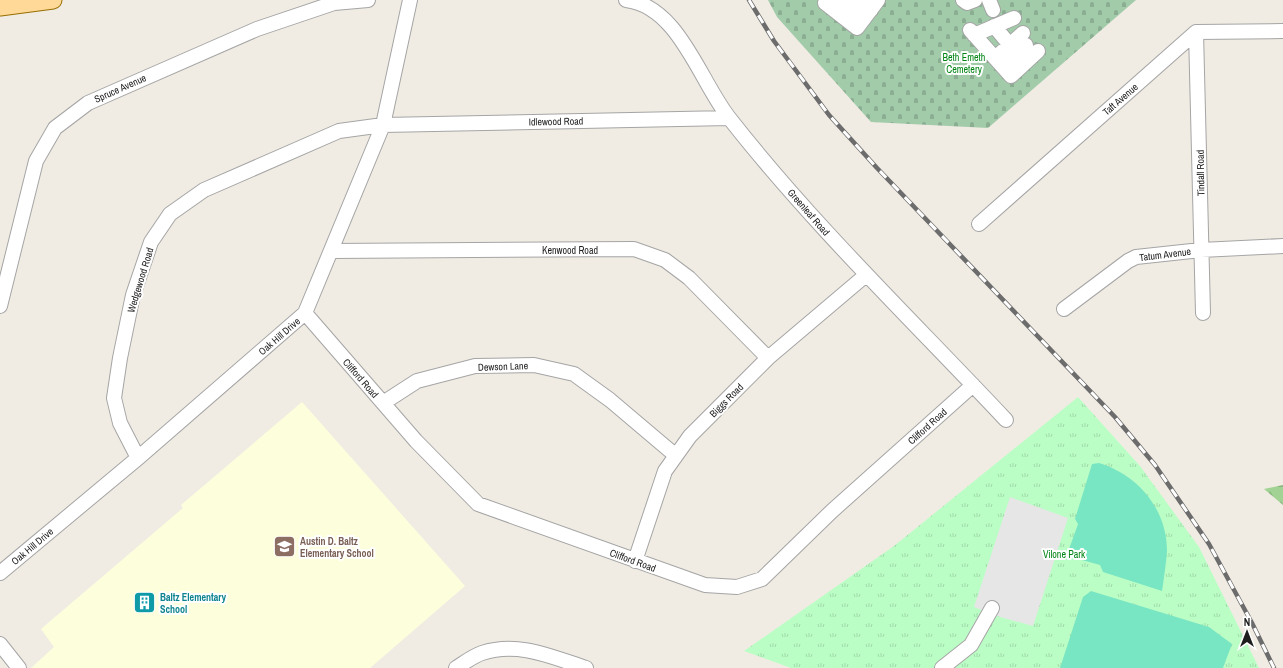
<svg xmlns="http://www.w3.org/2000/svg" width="1283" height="668" viewBox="0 0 1283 668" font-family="'Archivo Narrow',sans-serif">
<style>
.education{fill:#fdffdc}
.forest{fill:url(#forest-firs)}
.cemetery{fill:url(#cemetery-stones)}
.park{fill:url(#park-tufts)}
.pitch{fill:#79e6c3}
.parking{fill:#e6e6e6}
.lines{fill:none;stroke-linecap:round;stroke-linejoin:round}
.minor-casing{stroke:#a5a5a5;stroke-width:16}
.major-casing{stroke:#976e00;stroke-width:19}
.minor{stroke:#fff;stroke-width:14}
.major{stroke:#ffd998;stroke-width:17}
.rail-casing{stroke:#6c6c6c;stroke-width:4.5}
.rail{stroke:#fff;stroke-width:3;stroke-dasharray:9;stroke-linecap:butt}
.labels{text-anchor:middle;stroke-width:4;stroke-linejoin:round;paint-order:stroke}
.park-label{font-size:10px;fill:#028515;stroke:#fff}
.street-label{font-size:10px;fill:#1e1e1e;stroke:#fff}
.education-label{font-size:10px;font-weight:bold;fill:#785e54;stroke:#fff;text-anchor:start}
.culture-label{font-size:10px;font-weight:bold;fill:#0d838f;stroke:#fff;text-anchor:start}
</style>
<defs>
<pattern id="forest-firs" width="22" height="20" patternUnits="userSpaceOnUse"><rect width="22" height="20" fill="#a2d394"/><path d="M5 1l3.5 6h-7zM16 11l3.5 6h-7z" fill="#8bb57f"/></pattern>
<pattern id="cemetery-stones" width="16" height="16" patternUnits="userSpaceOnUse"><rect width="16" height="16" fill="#a2cbaa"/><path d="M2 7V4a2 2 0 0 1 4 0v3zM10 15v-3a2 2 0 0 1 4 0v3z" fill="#8bae92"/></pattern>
<pattern id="park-tufts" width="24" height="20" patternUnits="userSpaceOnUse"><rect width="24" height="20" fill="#bbfec5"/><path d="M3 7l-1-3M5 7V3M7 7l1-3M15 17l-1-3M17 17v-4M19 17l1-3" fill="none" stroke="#a0d9a9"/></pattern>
</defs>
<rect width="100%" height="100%" fill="#f0ece3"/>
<!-- education -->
<path class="education" d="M302,402L465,586L370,668H31L54,647L41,629L183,508L181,505Z"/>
<!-- forest -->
<path class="forest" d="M1283,485V505L1264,489Z"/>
<!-- cemetery -->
<path class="cemetery" d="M768,0H1136L988,128L871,122L777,17Z"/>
<!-- park -->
<path class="park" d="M1078,397L1140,466L1199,547L1259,668H791L744,651L894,546Z"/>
<!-- pitch -->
<path class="pitch" d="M1099,463C1138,475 1167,509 1167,551C1166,564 1164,578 1162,591L1103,572L1100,565L1071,557L1068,552L1078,524L1075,519L1092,464Z
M1091,591L1209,627L1232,644L1223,668H1060L1083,597Z"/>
<!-- parking -->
<path class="parking" d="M1010,497L1068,518L1033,626L1000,617L974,607Z"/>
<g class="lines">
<defs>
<path id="minor" d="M626,0C679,6 700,82 730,119C814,226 913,321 1006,420
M828,0L825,3L857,28L878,0
M839,0L864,19
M858,0L871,10
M963,0L967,3L975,0
M989,0L993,10
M994,26L1025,63
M970,30L1011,76L1038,51
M1196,32L1203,313
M974,35L1014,18
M995,58L1023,33
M1003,67L1026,45
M979,224L1196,32L1283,31
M331,251L634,249L665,260L689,278L768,358
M0,306L36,161L55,128L88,103L257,29L334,3L368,0
M1064,309L1128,261L1136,257L1201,250L1283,246
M305,313L416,441L478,504L705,585L737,587L762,579L832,511L973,385
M383,403L417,381L475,366L534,365L574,374L610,400L675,455
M138,458L120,423L114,398L120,358L133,295L151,242L170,214L204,190L339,131L383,125L729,118
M635,561L665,471L690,436L768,358L866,275
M0,573L138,458L305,313L383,125L410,0
M0,644L19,668
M456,668C464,663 473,656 482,653C518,641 552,657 586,668
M942,668L971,645L992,608"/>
<path id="major" d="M0,7L53,0"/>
</defs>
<!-- minor casing -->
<use href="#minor" class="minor-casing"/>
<!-- major casing -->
<use href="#major" class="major-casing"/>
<!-- minor -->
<use href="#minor" class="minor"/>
<!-- major -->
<use href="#major" class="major"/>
<defs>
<path id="rail" d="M749,0L774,41L829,115L877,168L1115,417L1155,465L1209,544L1252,623L1274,668"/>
</defs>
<!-- rail casing -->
<use href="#rail" class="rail-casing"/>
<!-- rail -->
<use href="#rail" class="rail"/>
</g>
<!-- icons -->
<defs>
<symbol id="school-square" viewBox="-11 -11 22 22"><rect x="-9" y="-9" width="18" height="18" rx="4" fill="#8d6e63" stroke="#fff"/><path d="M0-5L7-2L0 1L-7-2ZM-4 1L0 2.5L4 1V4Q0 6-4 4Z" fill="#fff"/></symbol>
<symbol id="building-square" viewBox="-11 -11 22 22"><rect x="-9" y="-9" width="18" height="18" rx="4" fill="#0f9aa8" stroke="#fff"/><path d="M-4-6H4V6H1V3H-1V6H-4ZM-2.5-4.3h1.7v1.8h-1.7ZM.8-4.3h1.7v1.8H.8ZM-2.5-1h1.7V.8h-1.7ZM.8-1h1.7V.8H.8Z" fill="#fff"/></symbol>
</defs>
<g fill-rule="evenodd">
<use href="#school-square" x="272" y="534" width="25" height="25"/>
<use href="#building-square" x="132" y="590" width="25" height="25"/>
</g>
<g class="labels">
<!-- park labels -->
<g class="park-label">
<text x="964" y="61">Beth Emeth<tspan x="964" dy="12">Cemetery</tspan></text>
<text x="1064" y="558">Vilone Park</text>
</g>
<!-- street labels -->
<g class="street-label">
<text transform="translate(120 88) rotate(-24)" y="4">Spruce Avenue</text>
<text transform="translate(1120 99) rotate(-41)" y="4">Taft Avenue</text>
<text transform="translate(556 121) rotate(-1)" y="4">Idlewood Road</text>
<text transform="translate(1200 173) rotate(-91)" y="4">Tindall Road</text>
<text transform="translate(809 212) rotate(49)" y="4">Greenleaf Road</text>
<text x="570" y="254">Kenwood Road</text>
<text transform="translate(1165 254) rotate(-7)" y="4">Tatum Avenue</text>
<text transform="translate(140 280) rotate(-73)" y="4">Wedgewood Road</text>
<text transform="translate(279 336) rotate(-41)" y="4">Oak Hill Drive</text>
<text transform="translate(503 366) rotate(-2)" y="4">Dewson Lane</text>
<text transform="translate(361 378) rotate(49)" y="4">Clifford Road</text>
<text transform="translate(726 400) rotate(-45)" y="4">Biggs Road</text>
<text transform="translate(927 426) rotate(-42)" y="4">Clifford Road</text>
<text transform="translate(32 546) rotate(-40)" y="4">Oak Hill Drive</text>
<text transform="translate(633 560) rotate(20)" y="4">Clifford Road</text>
</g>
<!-- education labels -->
<g class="education-label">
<text x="300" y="545">Austin D. Baltz<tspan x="300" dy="12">Elementary School</tspan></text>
</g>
<!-- culture labels -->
<g class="culture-label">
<text x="160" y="601">Baltz Elementary<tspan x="160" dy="12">School</tspan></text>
</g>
</g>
<!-- north arrow -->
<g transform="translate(1247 632)" stroke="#ffffff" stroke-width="3" paint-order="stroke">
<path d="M0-3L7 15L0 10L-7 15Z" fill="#1e1e1e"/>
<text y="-6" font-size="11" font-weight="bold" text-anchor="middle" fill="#1e1e1e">N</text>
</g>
</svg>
